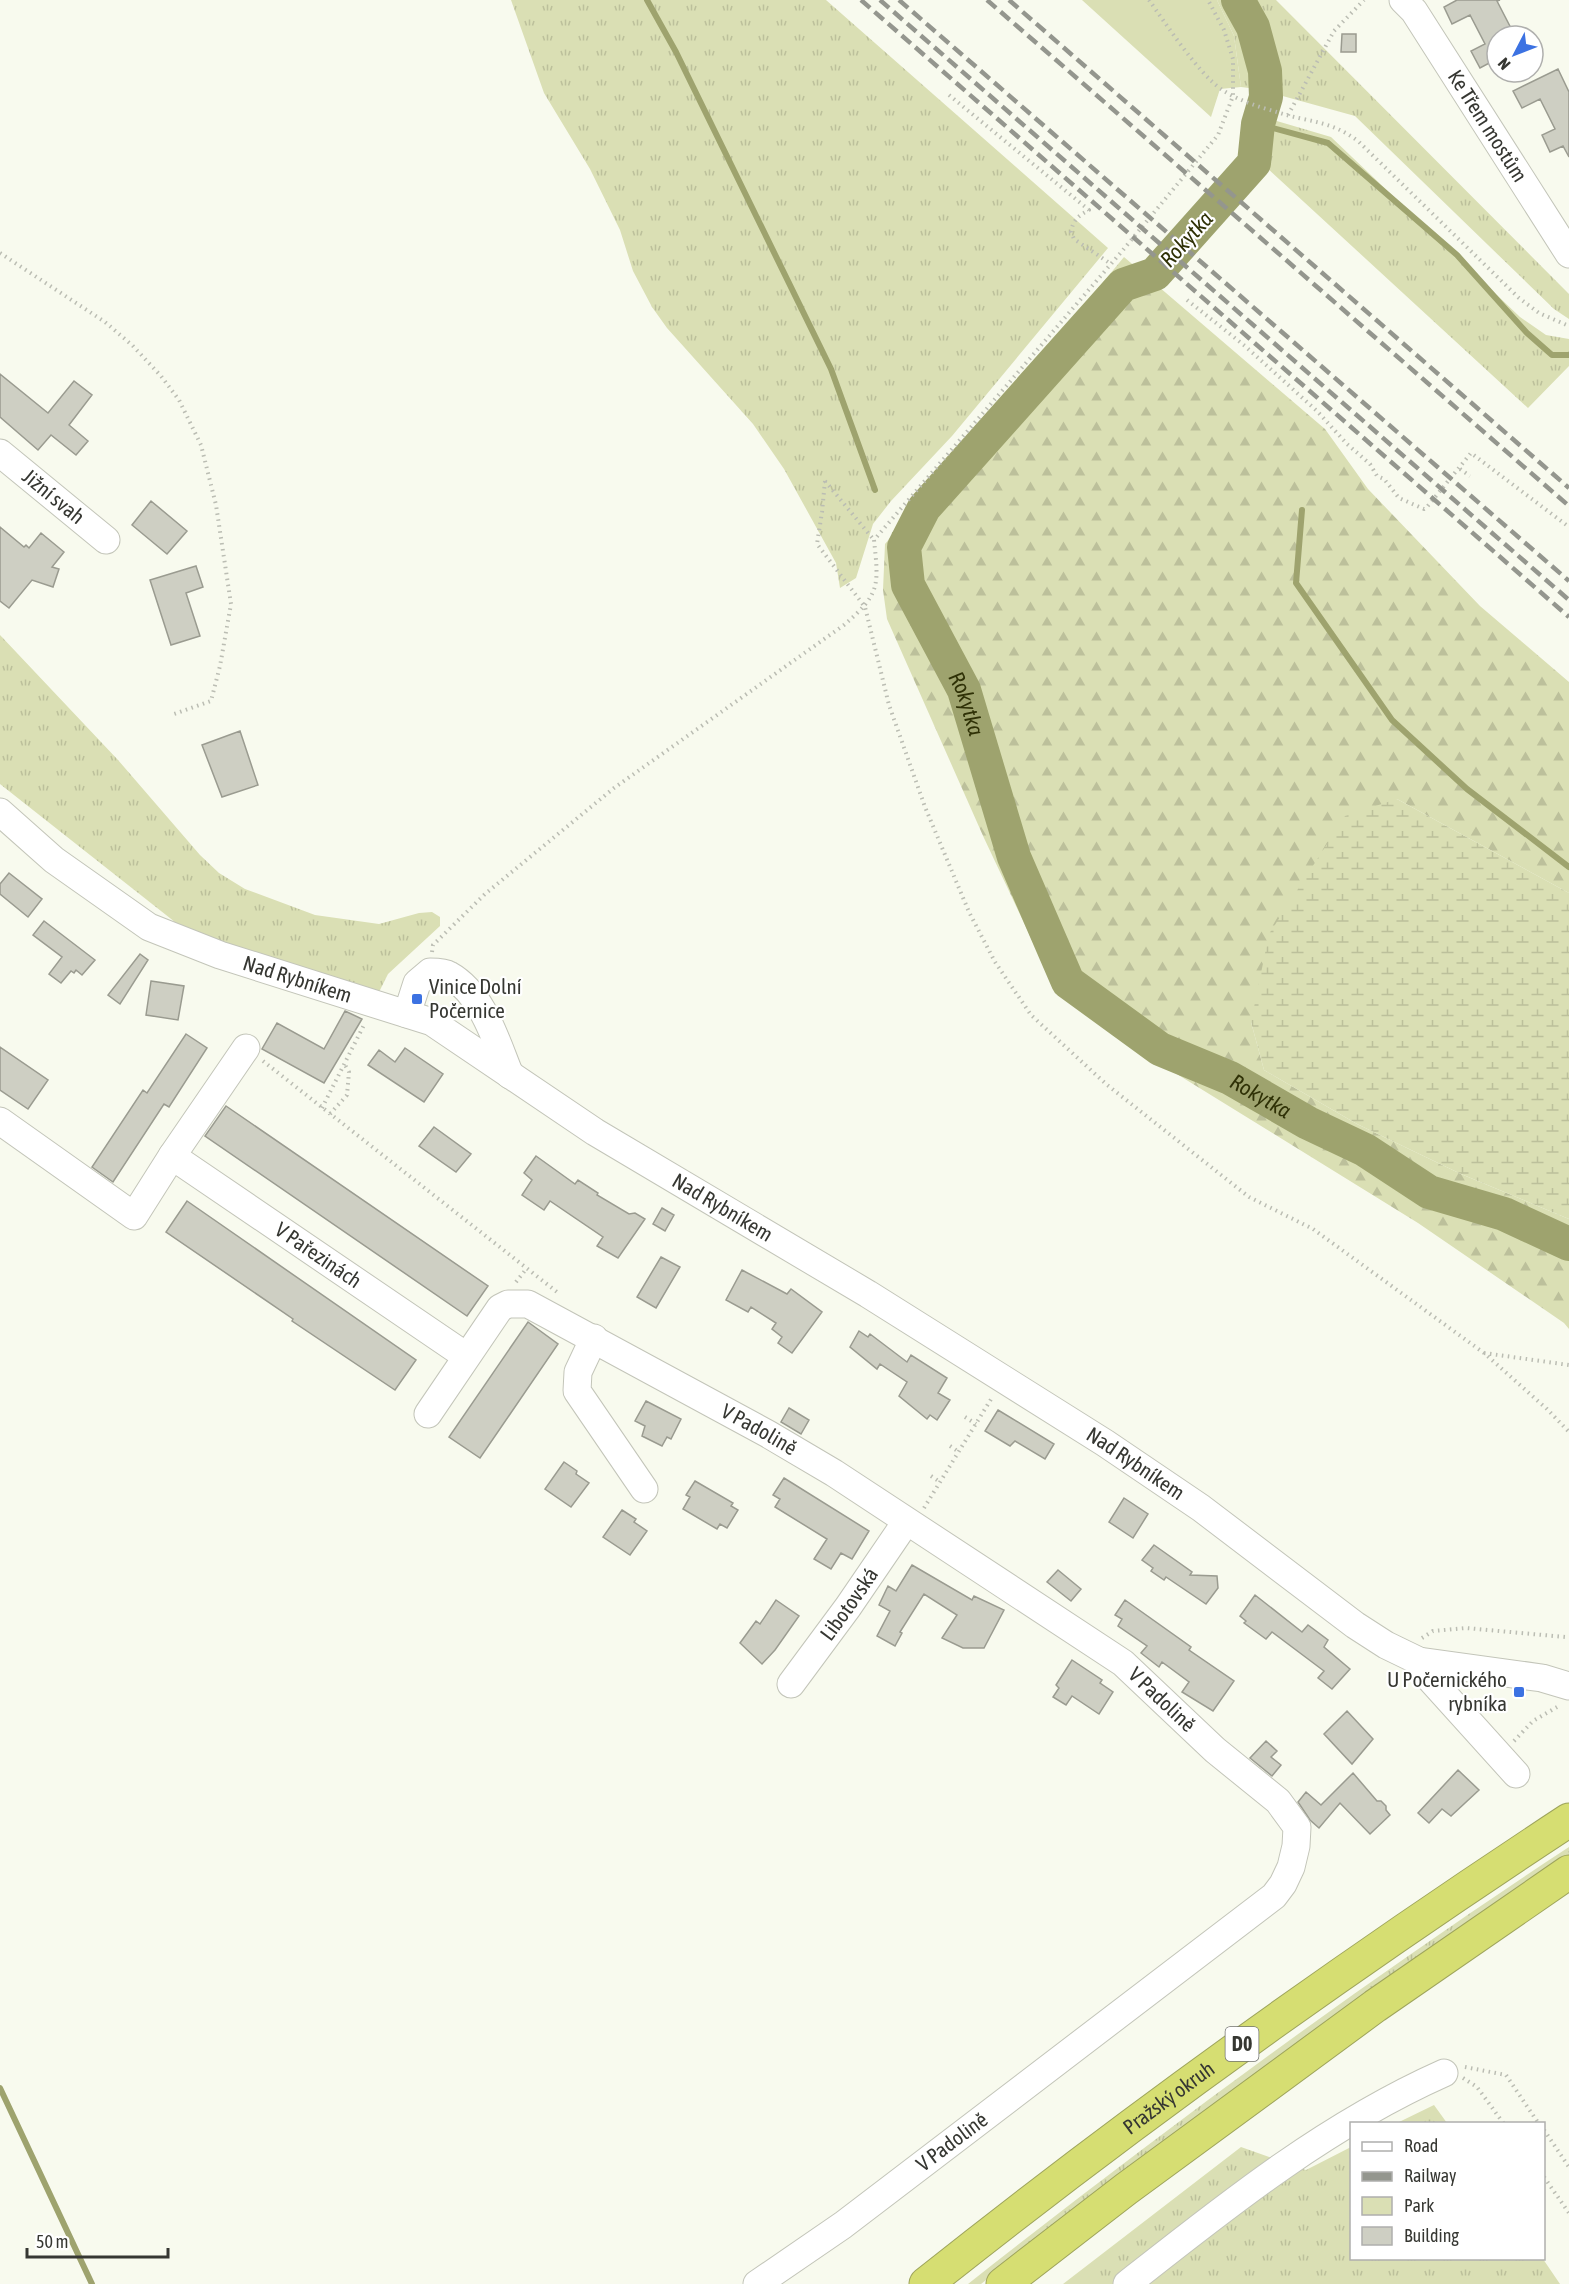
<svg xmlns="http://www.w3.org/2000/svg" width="1569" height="2284" viewBox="0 0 1569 2284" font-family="'Asap Condensed',sans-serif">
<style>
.grass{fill:url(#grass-tufts)}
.forest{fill:url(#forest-firs)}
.wetland{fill:url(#wetland-marsh)}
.park{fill:#dadfb4}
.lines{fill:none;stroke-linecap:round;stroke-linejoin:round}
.stream{stroke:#9ea36e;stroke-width:6}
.river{stroke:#9ea36e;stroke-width:34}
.building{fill:#cecfc3;stroke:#9a9b90;stroke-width:1.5}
.minor-casing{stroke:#c3c5b9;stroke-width:29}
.highway-casing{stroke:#9ea45c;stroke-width:35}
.path{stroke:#bbbdb3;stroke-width:4;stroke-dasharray:1.5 4.5;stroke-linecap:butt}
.minor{stroke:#fff;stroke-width:27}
.highway{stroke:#d6de72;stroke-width:33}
.rail{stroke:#94968e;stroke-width:4.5;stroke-dasharray:12 6;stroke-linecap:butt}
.poi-dot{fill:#3c72e2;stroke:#fff;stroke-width:2}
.labels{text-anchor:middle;stroke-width:4.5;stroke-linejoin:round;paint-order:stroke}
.shield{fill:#fff;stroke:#727370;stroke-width:1.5}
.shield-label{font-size:20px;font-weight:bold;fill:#363732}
.street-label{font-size:21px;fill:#363732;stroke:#fff}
.poi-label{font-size:21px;fill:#363732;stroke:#fff;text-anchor:start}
.water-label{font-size:22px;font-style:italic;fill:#2f3106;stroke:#fff}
</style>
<defs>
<pattern id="grass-tufts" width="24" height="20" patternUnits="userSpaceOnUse" patternTransform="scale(1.5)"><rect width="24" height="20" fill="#dadfb4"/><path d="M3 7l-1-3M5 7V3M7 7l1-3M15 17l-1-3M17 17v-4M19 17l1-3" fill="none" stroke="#bcc09b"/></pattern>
<pattern id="forest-firs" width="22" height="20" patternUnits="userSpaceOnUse" patternTransform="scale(1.5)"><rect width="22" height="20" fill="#dadfb4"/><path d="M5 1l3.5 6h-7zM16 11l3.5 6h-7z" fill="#bcc09b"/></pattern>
<pattern id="wetland-marsh" width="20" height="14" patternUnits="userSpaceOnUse" patternTransform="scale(1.5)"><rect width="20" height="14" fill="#dadfb4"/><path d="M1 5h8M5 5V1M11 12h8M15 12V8" fill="none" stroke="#bcc09b"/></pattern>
</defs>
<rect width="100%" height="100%" fill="#f8faee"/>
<!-- grass -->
<path class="grass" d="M511,0H826L1108,248L952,436L891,501L873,524L856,578L840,588L836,563L784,469L753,424L667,328L652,307L633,271L620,230L590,169L544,93Z
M1217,0H1276L1569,294V319L1554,309L1355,116L1257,89L1241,87L1234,36Z
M1250,113L1331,137L1520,317L1546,335L1569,339V366L1528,408L1242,145Z
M0,635L118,760L200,855L219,873L245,889L315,915L379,924L419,913L432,912L440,917V926L388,974L379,992L305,972L180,926L0,784Z
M1569,1847V1856L1120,2176L981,2284H968C1162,2131 1362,1983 1569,1847Z
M1434,2105L1447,2123H1397Z
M1241,2147L1306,2170L1351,2147L1352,2258L1543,2259L1560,2284H1063Z"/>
<!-- forest -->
<path class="forest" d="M1124,257L1325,429L1368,489L1458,583L1480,606L1569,682V893L1397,799L1251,1022L1264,1070L1357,1124L1461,1174L1569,1219V1329L1564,1323L1418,1223L1180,1076L1065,995L1047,972L984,838L887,619L883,590L885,544Z"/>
<!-- wetland -->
<path class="wetland" d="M1397,799L1569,893V1219L1461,1174L1357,1124L1264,1070L1251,1022L1269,934L1345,816Z"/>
<!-- park -->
<path class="park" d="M1082,0H1217L1234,36L1241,87L1220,89L1211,117Z"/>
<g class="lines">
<!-- stream -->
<path class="stream" d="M647,0L676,52L831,369L875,490
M1258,124L1328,143L1457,255L1527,333L1552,355H1569
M1302,510L1296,583L1392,720L1467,789L1569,867
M895,534L904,547
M0,2088L92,2284"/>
<!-- river -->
<path class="river" id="s1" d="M1238,0L1253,27L1265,71L1266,97L1258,124L1254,163L1155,274L1123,285L924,508L904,547L908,585L964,690L1014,857L1068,982L1160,1049L1230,1078L1308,1123L1365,1150L1429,1192L1504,1214L1569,1244"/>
</g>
<!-- building -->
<path class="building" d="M1457,0H1500L1497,1L1515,36H1497V69L1493,61L1480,68L1471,51L1485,44L1470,15L1452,24L1444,7Z
M1342,34H1356V52H1341Z
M1558,69L1569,92V157L1563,146L1550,152L1542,135L1555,129L1540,99L1522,108L1513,91Z
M0,374L48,413L74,381L92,395L69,425L88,441L76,455L51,435L38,450L0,417Z
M151,501L187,531L167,554L132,525Z
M0,527L24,547L26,545L29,548L41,533L64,552L52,567L59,569L53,587L32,580L9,608L0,601Z
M196,566L203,587L186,593L200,636L171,645L150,580Z
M240,731L258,785L222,797L202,745Z
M9,873L42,899L28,917L0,894V884Z
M44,921L95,960L82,975L76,970L74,973L71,971L61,983L49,974L62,957L33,935Z
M140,954L148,960L120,1004L108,995Z
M151,981L184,986L178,1020L146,1015Z
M345,1011L362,1019L324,1083L262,1049L277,1023L324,1049Z
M186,1034L207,1048L169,1107L164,1104L113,1182L92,1167L143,1090L147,1093Z
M0,1047L48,1080L28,1109L0,1090Z
M405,1048L443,1074L424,1102L368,1065L379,1050L395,1062Z
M226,1106L488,1286L467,1316L205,1136Z
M434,1127L471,1154L456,1172L419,1146Z
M536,1156L575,1184L578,1180L598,1193L597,1195L629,1214L635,1213L645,1219L618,1258L597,1246L603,1237L550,1201L544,1210L522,1195L532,1180L524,1173Z
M187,1201L416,1360L395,1390L292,1321L293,1319L166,1232Z
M662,1208L674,1215L665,1231L653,1224Z
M661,1257L680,1267L656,1308L637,1297Z
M742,1270L787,1294L791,1289L822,1312L792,1353L778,1343L782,1337L772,1329L776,1323L751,1307L748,1312L726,1300Z
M528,1322L558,1344L480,1458L449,1437Z
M859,1331L868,1337L870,1334L907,1362L911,1355L947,1378L938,1393L950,1400L937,1420L930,1415L927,1419L899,1396L907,1382L880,1364L877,1369L850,1347Z
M646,1401L681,1419L671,1439L667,1437L662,1446L642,1436L645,1426L635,1421Z
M789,1408L809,1420L801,1434L781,1422Z
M998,1410L1054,1444L1045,1459L1015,1441L1010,1446L985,1431Z
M564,1462L577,1471L576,1474L589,1483L571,1507L545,1489Z
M784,1478L869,1531L852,1559L841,1553L831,1569L814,1559L827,1539L775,1507L780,1499L773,1495Z
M695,1481L733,1503L731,1506L738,1510L727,1528L720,1524L717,1529L683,1509L690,1497L686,1495Z
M1124,1498L1148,1514L1133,1538L1109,1522Z
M622,1510L636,1519L634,1522L647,1531L630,1555L603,1537Z
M1154,1545L1192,1572L1190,1575L1217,1576L1218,1588L1206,1604L1166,1577L1164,1580L1151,1571L1153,1568L1142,1560Z
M912,1565L972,1600L974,1596L1004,1610L984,1648H963L942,1638L957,1615L924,1594L900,1632L902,1633L895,1646L877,1636L890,1611L879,1605L888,1586L896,1591Z
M1058,1570L1081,1589L1071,1601L1047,1582Z
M1255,1595L1302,1632L1308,1625L1328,1640L1324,1647L1350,1669L1332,1689L1318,1678L1324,1671L1272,1632L1266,1639L1244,1623L1246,1621L1240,1616Z
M776,1600L799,1616L775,1650L762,1664L740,1643L756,1621L760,1624Z
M1125,1600L1191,1647L1189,1650L1234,1681L1213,1711L1182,1692L1189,1682L1162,1662L1159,1667L1141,1653L1147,1646L1118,1626L1122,1619L1115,1615Z
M1072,1660L1102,1680L1100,1683L1113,1692L1099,1714L1072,1696L1066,1705L1053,1697L1059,1688L1056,1685Z
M1347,1711L1373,1739L1352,1764L1324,1734Z
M1266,1741L1277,1751L1271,1757L1281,1765L1272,1776L1250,1758Z
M1458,1770L1479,1790L1451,1816L1442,1809L1429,1823L1418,1813Z
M1353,1773L1377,1801H1381L1386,1806V1810L1390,1815L1370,1834L1340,1803L1319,1828L1310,1820L1298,1802L1306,1792L1321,1805Z"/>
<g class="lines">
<defs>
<g id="minor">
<path id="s2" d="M1403,0L1414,11L1569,254"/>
<path id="s3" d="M0,453L106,540"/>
<path id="s4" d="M0,812L54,860L149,927L220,955L432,1022L595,1132L868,1294L1105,1443L1201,1508L1355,1625L1386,1645L1419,1661L1542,1678L1569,1686"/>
<path d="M407,1014L417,983L430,972C436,972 444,972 449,975C483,994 496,1041 510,1075"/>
<path id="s5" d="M0,1121L134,1216L172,1156L466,1356"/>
<path d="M172,1156L246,1048"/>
<path d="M594,1338L578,1372L577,1391L644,1489"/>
<path id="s6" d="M428,1414L500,1308L508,1304H528L768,1434L834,1473L1123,1663L1215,1750L1278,1801L1297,1827L1296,1846L1291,1867L1283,1884L1274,1896L843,2225L757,2284"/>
<path d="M1419,1661L1423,1671L1516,1774"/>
<path id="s7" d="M791,1684L848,1607L906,1522"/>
<path d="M1127,2284C1227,2205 1327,2125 1444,2073"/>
</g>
<g id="highway">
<path id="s8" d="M926,2284C1133,2119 1348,1965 1569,1820"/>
<path d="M1003,2284L1126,2189L1375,2006L1569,1872"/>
</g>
</defs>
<!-- minor casing -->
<use href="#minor" class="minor-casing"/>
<!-- highway casing -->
<use href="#highway" class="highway-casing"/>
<!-- path -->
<path class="path" d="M1149,0C1166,24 1199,74 1221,89C1237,100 1259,107 1277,112C1309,123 1328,119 1358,141L1519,298L1539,313L1569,326
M949,95L1089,210C1078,216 1073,220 1071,232L1074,239L1111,264
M1288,115L1334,31L1364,0
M0,253L105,322L132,345L161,376L179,400L201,445L216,505L231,604L220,666L211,701L174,714
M1187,300L1245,346L1317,411L1347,444L1370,464L1377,476L1384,479L1399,498L1424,509L1427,507L1471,453L1569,527
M1460,469L1470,476
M825,481L822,512L817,544L865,607L889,705L925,807L969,912L995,962L1031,1015L1106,1084L1249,1197L1313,1229L1484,1353L1547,1409L1569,1432
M825,481L874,540
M432,952L433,945L485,894L614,788L844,625C880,594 879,586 874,540L1123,250L1218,135L1233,96V59L1224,30L1208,0
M263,1061L557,1292
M322,1108L365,1023
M330,1114L347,1095L349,1072L345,1065
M516,1282L527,1268
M1484,1353L1569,1365
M965,1417L976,1424
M950,1446L959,1452
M931,1476L940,1482
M924,1508L993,1396
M1422,1638L1433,1631L1466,1628L1565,1637
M1514,1741L1533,1721L1557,1707
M1465,2067L1506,2075L1539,2124
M1463,2078L1477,2087L1504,2124
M1544,2130L1569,2167
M1544,2177L1569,2213"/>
<!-- minor -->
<use href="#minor" class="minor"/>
<!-- highway -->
<use href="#highway" class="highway"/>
<!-- rail -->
<path class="rail" d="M861,0L1569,617
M880,0L1569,600
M899,0L1569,581
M987,0L1569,506
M1009,0L1569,488"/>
</g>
<!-- markers -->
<g class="poi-dot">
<rect x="411" y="993" width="12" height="12" rx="3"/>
<rect x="1513" y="1686" width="12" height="12" rx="3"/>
</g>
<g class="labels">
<!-- shield labels -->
<rect class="shield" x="1225.5" y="2027" width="33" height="34" rx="4.5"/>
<g class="shield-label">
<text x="1242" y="2051">D0</text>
</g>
<!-- street labels -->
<g class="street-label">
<text dy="7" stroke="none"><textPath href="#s2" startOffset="152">Ke Třem mostům</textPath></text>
<text dy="7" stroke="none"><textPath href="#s3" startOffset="69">Jižní svah</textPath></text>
<text dy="7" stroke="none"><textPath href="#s4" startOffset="346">Nad Rybníkem</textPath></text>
<text dy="7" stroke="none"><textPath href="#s4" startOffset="832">Nad Rybníkem</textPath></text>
<text dy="7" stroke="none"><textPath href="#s5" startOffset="412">V Pařezinách</textPath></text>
<text dy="7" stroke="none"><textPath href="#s6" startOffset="420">V Padolině</textPath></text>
<text dy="7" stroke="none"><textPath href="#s4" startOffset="1318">Nad Rybníkem</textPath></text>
<text dy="7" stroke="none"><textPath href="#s7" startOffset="99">Libotovská</textPath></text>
<text dy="7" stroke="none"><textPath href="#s6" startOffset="906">V Padolině</textPath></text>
<text dy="7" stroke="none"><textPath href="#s8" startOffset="306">Pražský okruh</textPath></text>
<text transform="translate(952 2142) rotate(-37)" y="7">V Padolině</text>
</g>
<!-- poi labels -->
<g class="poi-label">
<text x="429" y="994">Vinice Dolní<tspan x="429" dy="24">Počernice</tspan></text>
<text x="1507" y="1687" text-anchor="end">U Počernického<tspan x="1507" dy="24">rybníka</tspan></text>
</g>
<!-- water labels -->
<g class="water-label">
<text transform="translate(1186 239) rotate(-48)" y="8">Rokytka</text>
<text dy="8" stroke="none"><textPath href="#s1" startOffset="866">Rokytka</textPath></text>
<text dy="8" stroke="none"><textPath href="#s1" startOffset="1388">Rokytka</textPath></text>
</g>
</g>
<!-- legend -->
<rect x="1350" y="2122" width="195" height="138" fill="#ffffff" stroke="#afafad" stroke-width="1.5"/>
<rect x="1362" y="2142" width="30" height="9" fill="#ffffff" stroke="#afafad" stroke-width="1.5"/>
<text x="1404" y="2152" font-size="18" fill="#363732">Road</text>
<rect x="1362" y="2172" width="30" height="9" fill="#94968e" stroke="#afafad" stroke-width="1.5"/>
<text x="1404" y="2182" font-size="18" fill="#363732">Railway</text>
<rect x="1362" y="2197" width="30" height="18" fill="#dadfb4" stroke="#afafad" stroke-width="1.5"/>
<text x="1404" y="2212" font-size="18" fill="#363732">Park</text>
<rect x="1362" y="2227" width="30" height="18" fill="#cecfc3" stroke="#afafad" stroke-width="1.5"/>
<text x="1404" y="2242" font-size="18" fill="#363732">Building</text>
<!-- north arrow -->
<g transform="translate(1515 54) rotate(228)"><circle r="28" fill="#ffffff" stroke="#afafad" stroke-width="1.5"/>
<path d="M0-4.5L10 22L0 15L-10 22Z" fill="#3c72e2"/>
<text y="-9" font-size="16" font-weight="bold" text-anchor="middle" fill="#363732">N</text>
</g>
<!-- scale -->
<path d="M27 2248v9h141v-9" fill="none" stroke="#363732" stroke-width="3"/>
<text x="36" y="2248" font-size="18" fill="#363732" stroke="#ffffff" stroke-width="4.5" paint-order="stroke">50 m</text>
</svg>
